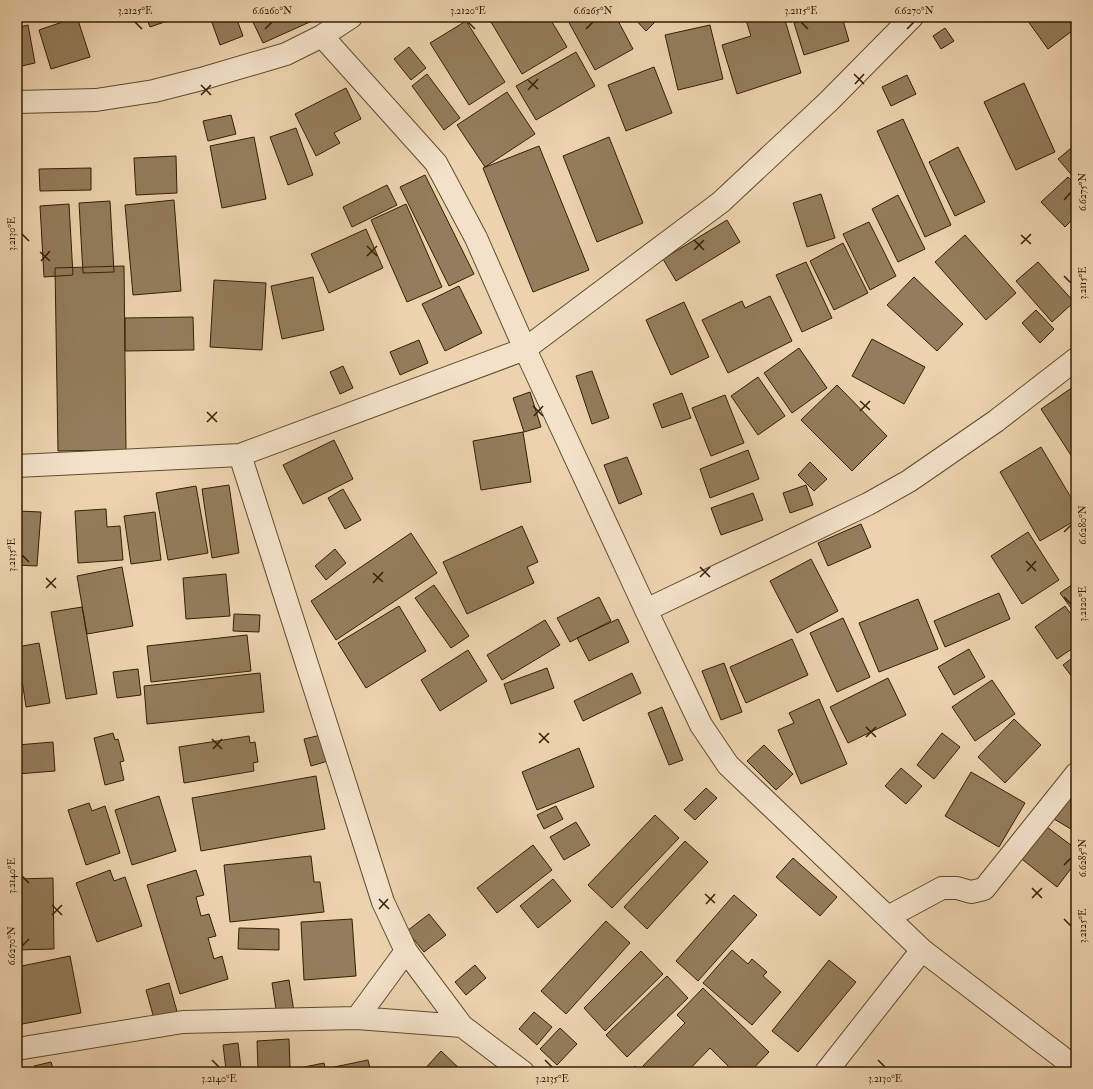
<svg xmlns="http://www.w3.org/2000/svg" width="1093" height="1089" viewBox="0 0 1093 1089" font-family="'IM FELL Double Pica',serif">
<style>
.building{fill:#947d5c;stroke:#341f04}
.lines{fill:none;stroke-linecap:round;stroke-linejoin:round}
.minor-casing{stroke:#624c2e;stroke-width:24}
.minor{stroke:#f3e2ca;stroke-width:22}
.ticks{fill:none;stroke:#341f04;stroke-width:1.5}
.neatline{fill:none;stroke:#341f04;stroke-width:1.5}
.ticks-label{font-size:10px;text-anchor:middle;fill:#341f04}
</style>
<rect width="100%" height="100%" fill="#ecd3ae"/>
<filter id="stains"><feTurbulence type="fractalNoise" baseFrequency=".005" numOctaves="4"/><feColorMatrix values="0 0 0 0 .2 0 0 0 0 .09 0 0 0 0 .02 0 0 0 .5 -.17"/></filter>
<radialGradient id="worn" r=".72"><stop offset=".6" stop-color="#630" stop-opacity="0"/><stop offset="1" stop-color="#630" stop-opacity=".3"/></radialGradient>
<!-- building -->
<path class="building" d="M77,17L90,57L51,69L39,30Z
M146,17H179L150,27Z
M210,17H236L243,36L220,45Z
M259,17H310L312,21L263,43L252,20Z
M488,17H549L567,47L522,74Z
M571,17H616L633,49L595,70L567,19Z
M633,17H660L646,31Z
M745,17H784L801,73L737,94L722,45L751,36Z
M814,17H842L849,41L804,55L794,23Z
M1025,17H1076V28L1048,49Z
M466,21L505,82L469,105L430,43Z
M28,25L35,63L17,67V28Z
M710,25L723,79L678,90L665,35Z
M945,28L954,41L941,49L933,36Z
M409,47L426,68L411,80L394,59Z
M576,52L595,86L536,120L516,86Z
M654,67L672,113L626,131L608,85Z
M427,74L460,118L444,130L412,86Z
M907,75L916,94L891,106L882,87Z
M1024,83L1055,152L1016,170L984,102Z
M346,88L361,119L334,133L340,143L316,156L295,114Z
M507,92L535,134L485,167L457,125Z
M231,115L236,134L208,141L203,121Z
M903,119L951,225L925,237L877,131Z
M296,128L313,175L288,185L270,137Z
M254,137L266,199L222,208L210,146Z
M609,137L643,223L597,242L563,156Z
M1076,144V180L1058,159Z
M539,146L589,270L533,292L483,168Z
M958,147L985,202L955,216L929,162Z
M176,156L177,193L136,195L134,158Z
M91,168V190L40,191L39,169Z
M425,175L474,274L449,286L400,187Z
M1068,177L1076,186V216L1065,227L1041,202Z
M387,185L397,205L352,227L343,207Z
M821,194L835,238L807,247L793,203Z
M898,195L925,249L898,262L872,209Z
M174,200L181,291L133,295L125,205Z
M110,201L114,272L83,273L79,203Z
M69,204L73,275L44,277L40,206Z
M406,204L442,287L407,302L371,220Z
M727,220L740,242L676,281L663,259Z
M869,222L896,276L870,290L843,234Z
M366,229L383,268L329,293L311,254Z
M965,235L1016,293L986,320L935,262Z
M843,243L868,293L834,310L810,261Z
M806,262L832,318L802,332L776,275Z
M1038,262L1074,302L1052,322L1016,281Z
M17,264L21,314H17Z
M124,266L126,450L58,451L55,268Z
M313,277L324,330L282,339L271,286Z
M914,277L963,324L937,351L887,305Z
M214,280L266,283L262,350L210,347Z
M459,286L482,333L445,351L422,304Z
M770,296L792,341L728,373L702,320L742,301L745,308Z
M684,302L709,357L671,375L646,320Z
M1036,310L1054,329L1040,343L1022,323Z
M193,317L194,350L125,351V318Z
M872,339L925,367L904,404L852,376Z
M419,340L428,363L400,375L390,352Z
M799,348L827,388L792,413L764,373Z
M343,366L353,388L340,394L330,372Z
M592,371L609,418L592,424L576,376Z
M758,377L785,416L758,435L731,396Z
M837,385L887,436L852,471L801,420Z
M1076,385V463L1041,409Z
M530,392L541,427L524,432L513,398Z
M682,393L691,418L662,428L653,404Z
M725,395L744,443L711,456L692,408Z
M17,399H21V423H17Z
M523,432L531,482L481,490L473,441Z
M334,440L353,479L303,504L283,465Z
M1041,447L1076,506V520L1040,541L1000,472Z
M748,450L759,479L710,498L700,469Z
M627,457L642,494L619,504L604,465Z
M810,462L827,479L814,491L798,475Z
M229,485L239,553L212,558L202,489Z
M806,485L813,505L790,513L783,493Z
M196,486L208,553L168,560L156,493Z
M343,489L361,520L345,529L328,498Z
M753,493L763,520L721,535L711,508Z
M106,509L107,527L120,526L123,560L78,563L75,511Z
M17,511L41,512L37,566L17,565Z
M155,512L161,560L131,564L124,516Z
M861,524L871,547L828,566L818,543Z
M522,526L538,562L527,567L534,583L467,614L443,562Z
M1028,532L1059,580L1022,604L991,556Z
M411,533L437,573L336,640L311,601Z
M335,549L346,563L326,580L315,566Z
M811,559L838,611L797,633L770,581Z
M122,567L133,626L87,634L77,576Z
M226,574L230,616L186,619L183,578Z
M1076,582V615L1060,593Z
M434,585L469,636L451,648L415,598Z
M999,593L1010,619L945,647L934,621Z
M599,597L611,621L570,642L557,618Z
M918,599L938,649L879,672L859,623Z
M399,606L426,651L366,688L338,643Z
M1065,606L1076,621V646L1057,659L1035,627Z
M82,607L97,694L66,699L51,612Z
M234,614L260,615L259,632L233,631Z
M843,618L870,677L837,692L810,633Z
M618,619L629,642L589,661L577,638Z
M545,620L560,645L502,680L487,655Z
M247,635L251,671L151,682L147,646Z
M792,639L808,675L746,703L730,667Z
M39,643L50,703L26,707L17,647Z
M969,649L985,677L954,695L938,667Z
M468,650L487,681L440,711L421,680Z
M1076,655V682L1063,665Z
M724,663L742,712L721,720L702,671Z
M547,668L554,688L511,704L504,684Z
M138,669L141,695L117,698L113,672Z
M260,673L264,712L147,724L144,686Z
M632,673L641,693L583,721L574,701Z
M888,678L906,715L848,743L830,707Z
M992,680L1015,714L975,741L952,707Z
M819,699L847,764L801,784L778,730L794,723L789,713Z
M662,707L683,760L669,765L648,713Z
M1014,719L1041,745L1005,783L978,757Z
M113,733L115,740L118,739L124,761L120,762L124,780L105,785L94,738Z
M942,733L960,747L934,779L917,765Z
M321,735L328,761L311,766L304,739Z
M249,736L250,743L255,742L258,762L253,763L254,771L184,783L179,747Z
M53,742L55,771L17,774V745Z
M764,745L793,774L776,790L747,761Z
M579,748L594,787L537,810L522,772Z
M901,768L922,786L906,804L885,786Z
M971,772L1025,803L999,847L945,816Z
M316,776L325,829L201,851L192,798Z
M1076,783V832L1054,819Z
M706,788L717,798L695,820L684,810Z
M159,796L176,851L132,865L115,810Z
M89,803L92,811L105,806L120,853L86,865L68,810Z
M556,806L563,819L544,829L537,815Z
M655,815L679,838L612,908L588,885Z
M576,822L590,845L564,860L550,837Z
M1043,824L1076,849V862L1057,887L1018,856Z
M685,841L708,862L647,929L624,907Z
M533,845L552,870L497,913L477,888Z
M311,856L314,882H320L324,912L230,922L224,865Z
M793,858L837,897L820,916L776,877Z
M110,870L114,881L125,877L142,926L97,942L76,883Z
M196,870L204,895L196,897L201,916L209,914L216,936L208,938L214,959L222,956L228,979L180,994L147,885Z
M53,878L54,949L17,950V879Z
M553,879L571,901L538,928L520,906Z
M734,895L757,915L698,981L676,961Z
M429,914L446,935L424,952L407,931Z
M352,919L356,976L304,980L301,922Z
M606,921L630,943L566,1014L541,991Z
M239,928L279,929V950L238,949Z
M732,950L748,964L752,959L767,972L763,976L781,992L752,1025L703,983Z
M641,951L663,974L605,1031L584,1008Z
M70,956L81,1013L17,1025V967Z
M829,960L856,982L798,1052L772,1031Z
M475,965L486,978L466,995L455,982Z
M667,976L688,998L627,1057L606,1035Z
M289,980L294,1012L277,1015L272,983Z
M169,983L178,1015L155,1022L146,990Z
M703,988L769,1052L750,1072H734L710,1048L687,1072H629L635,1066L639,1070L685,1023L677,1015Z
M534,1012L552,1027L537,1045L519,1029Z
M560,1028L577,1044L557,1065L540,1049Z
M289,1039L290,1067L258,1070L257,1041Z
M238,1043L241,1068L226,1070L223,1045Z
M441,1051L463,1072H422Z
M368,1060L371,1072H335L334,1067Z
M51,1062L54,1072H36L34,1066Z
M324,1063L326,1072H300L299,1068Z
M117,1068L118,1072H99Z"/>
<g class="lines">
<defs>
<path id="minor" d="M322,36L436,163L476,238L525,349L646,610L701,725L728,765L922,950L1076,1068
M17,102L96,100L154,91L201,79L286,54L322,36L351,17
M240,455L383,902L406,951L462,1026L523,1072
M17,466L240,455L525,349L721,202L829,101L912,17
M646,610L868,504L909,481L996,421L1076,359
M888,917L942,888H957L971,892L984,889L1076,774
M357,1018L406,951
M17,1049L183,1022L357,1018L462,1026
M826,1072L922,950"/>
</defs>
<!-- minor casing -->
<use href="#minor" class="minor-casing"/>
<!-- minor -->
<use href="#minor" class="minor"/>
</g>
<!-- ticks -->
<path class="ticks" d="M135,22L142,29M468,22L475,29M801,22L808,29M265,29L272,22M586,29L593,22M907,29L914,22M854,74L864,84M528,80L538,89M855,84L864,74M201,85L211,95M528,90L538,79M201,95L211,85M1064,200L1071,192M22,234L29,241M1021,235L1031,244M694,240L704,250M1021,244L1031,234M367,246L377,256M694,250L704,240M40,252L50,261M367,256L377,246M41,261L50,251M1064,276L1071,283M860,401L870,410M533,406L543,416M860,411L870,401M207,412L217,422M534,416L543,406M207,422L217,412M1064,532L1071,525M22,555L29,562M1026,561L1036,571M700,567L710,577M1027,571L1036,561M373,573L383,582M700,577L710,567M46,578L56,588M373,583L383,572M46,588L56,578M1064,597L1071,604M866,727L876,737M539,733L549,743M866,737L876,727M212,739L222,749M539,743L549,733M213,749L222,739M1064,865L1071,858M22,876L29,883M1032,888L1042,898M705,894L715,903M1032,898L1042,888M379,899L389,909M706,904L715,894M52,905L62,915M379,909L388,899M52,915L62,905M1064,919L1071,926M22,946L29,939M212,1060L219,1067M545,1060L552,1067M878,1060L885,1067"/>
<!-- margin -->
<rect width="1093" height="1089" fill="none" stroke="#ecd3ae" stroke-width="44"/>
<rect x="22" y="22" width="1049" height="1045" class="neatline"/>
<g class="ticks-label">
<text x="135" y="14">3.2125°E</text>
<text x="272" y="14">6.6260°N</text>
<text x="468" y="14">3.2120°E</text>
<text x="593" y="14">6.6265°N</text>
<text x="801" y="14">3.2115°E</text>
<text x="914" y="14">6.6270°N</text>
<text transform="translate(1082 192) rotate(-90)" y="4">6.6275°N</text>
<text transform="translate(11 234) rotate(-90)" y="4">3.2130°E</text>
<text transform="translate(1082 283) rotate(-90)" y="4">3.2115°E</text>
<text transform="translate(1082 525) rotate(-90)" y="4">6.6280°N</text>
<text transform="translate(11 555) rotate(-90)" y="4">3.2135°E</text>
<text transform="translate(1082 604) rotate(-90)" y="4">3.2120°E</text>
<text transform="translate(1082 858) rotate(-90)" y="4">6.6285°N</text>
<text transform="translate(11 876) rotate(-90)" y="4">3.2140°E</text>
<text transform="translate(1082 926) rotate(-90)" y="4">3.2125°E</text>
<text transform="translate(11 946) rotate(-90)" y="4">6.6270°N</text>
<text x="219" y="1082">3.2140°E</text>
<text x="552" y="1082">3.2135°E</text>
<text x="885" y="1082">3.2130°E</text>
</g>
<rect width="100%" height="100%" filter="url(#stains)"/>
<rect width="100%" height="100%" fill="url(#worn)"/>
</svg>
